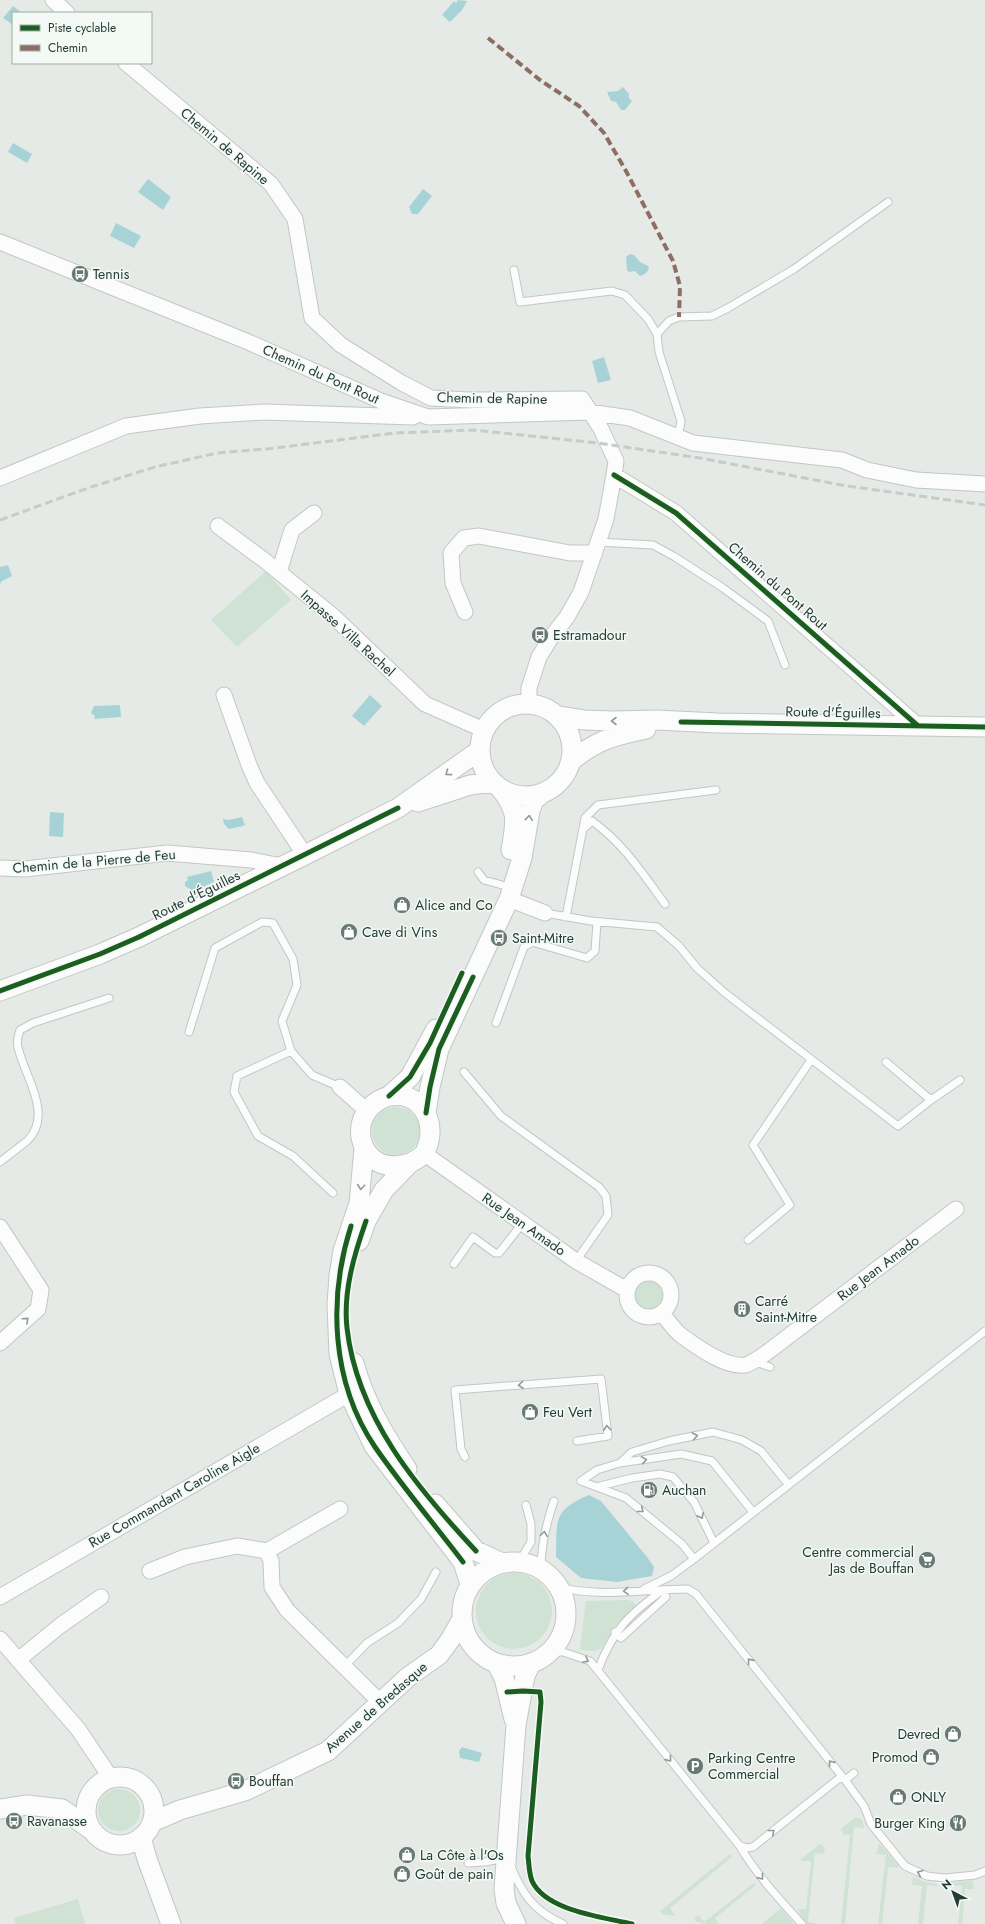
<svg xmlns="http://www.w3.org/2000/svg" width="985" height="1924" viewBox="0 0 985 1924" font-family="Jost,sans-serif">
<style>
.green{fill:#cfe2d3}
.water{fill:#a7d3d6}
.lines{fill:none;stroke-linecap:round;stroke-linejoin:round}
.service-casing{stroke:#c2c7c4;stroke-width:9}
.minor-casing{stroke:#c2c7c4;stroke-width:17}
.tertiary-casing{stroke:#c2c7c4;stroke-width:21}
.service{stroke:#fbfcfb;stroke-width:7}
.minor{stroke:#fbfcfb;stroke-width:15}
.tertiary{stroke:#fbfcfb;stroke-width:19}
.rail{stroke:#c7cbc9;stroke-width:3;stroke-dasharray:8 4;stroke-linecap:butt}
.quiet{stroke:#8d6e63;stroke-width:4;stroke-dasharray:8 4;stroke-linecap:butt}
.cycleway-casing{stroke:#f3f9f5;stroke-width:8}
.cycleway{stroke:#1b5e20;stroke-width:5}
.oneway{stroke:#8f9c98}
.labels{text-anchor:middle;stroke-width:3;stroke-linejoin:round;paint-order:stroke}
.street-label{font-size:14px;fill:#233c34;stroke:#f3f9f5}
.poi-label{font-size:14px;fill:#233c34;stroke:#f3f9f5;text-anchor:start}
</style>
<rect width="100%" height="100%" fill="#e5eae7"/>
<!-- green -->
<path class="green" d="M266,571L291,600L237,647L211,620Z
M372 1131a24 24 0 1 1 48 0a24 24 0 1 1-48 0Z
M635 1295a14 14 0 1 1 28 0a14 14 0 1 1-28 0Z
M476 1611a38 38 0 1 1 76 0a38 38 0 1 1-76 0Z
M627,1600L632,1601L636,1605L635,1608L616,1625L602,1647C596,1653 587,1651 580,1649L586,1601Z
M98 1810a21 21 0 1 1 42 0a21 21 0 1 1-42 0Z
M855,1817L862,1819L864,1828L854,1827L845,1924H841L850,1835L843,1834L841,1829Z
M879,1843L898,1865V1868L888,1867L882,1924H878L886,1855L876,1854Z
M820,1844L825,1847L824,1854L815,1853L808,1922L818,1924H807L800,1916L799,1909H806L811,1861H801V1859Z
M730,1854L732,1857L670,1908L675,1916L662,1914L660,1911Z
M913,1877L925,1882L937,1884V1886L927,1885L923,1924H918L922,1886L912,1885Z
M973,1880L974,1889H965L962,1924H958L962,1886H952V1883Z
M754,1883L756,1885L715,1918L719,1924H706L695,1921V1918L698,1915L704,1922Z
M78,1899L85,1924H16L14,1918Z
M781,1908L794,1924H762Z"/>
<!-- water -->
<path class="water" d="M458,0L467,1L462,10L450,22L442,15L454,1L456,3Z
M13,6L22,13H13V25L3,18Z
M623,87L629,94V98L632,101L625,110H621L616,102L611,101L607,92L618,91Z
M13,143L32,154L27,163L8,152Z
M148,179L171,197L163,210L138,192Z
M423,189L432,196L418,214H412L409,207Z
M116,223L141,236L134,248L110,236Z
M630,254L634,255L640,262L648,266L649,269L645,274L640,276L635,271L629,272L627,270L626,257Z
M604,357L611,380L598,383L592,361Z
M8,565L12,576L2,581L0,584V567Z
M370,695L382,706L364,726L352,716Z
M120,705L121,717L94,719L95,716L91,713L94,706Z
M50,812L64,813L63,837L49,836Z
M242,817L245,825L243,826L229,829L224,824L223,819L229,820Z
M211,871L214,882L191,892L190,889L185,886V882L188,880L187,877Z
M589,1495L601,1501L647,1557L654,1567L652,1576L617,1582L581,1578L556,1557C557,1522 552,1510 589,1495Z
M462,1747L482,1753L479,1762L460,1758L459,1751Z"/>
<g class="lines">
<defs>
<path id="service" d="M514,270L520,302L612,291L625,295L648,319L657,334
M678,437L681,421L659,352L657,334L669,321L679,317L712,316L728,308L794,269L888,202
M598,542L653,545L675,557L723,588L768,621L785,665
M584,828L592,821C623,843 643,874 665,904
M478,872L484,880L502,885
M545,913L591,921L657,927L679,946L697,968L725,993L898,1126L931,1100L886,1062
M566,917L585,818L598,805L716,790
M496,1023L524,947L532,942L587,958L595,951L597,922
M189,1032L215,948L262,922L273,923L293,959L297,985L282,1021L291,1051L312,1075L340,1087
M291,1051L237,1076L234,1092L258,1136L293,1156L333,1193
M464,1072L501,1116L599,1187L606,1196L608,1215L576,1261
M931,1100L960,1080
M0,1162C9,1155 18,1148 27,1141C50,1119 32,1087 23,1063C18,1048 15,1045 20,1030L33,1023L109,998
M748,1240L790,1205L753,1145L811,1060
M454,1264L473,1237L495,1253H499L522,1224
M753,1361L770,1367
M465,1457L461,1449L455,1390L601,1379L608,1436L577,1441
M620,1463L632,1452L669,1441L713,1432L742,1440L761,1451L788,1484
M581,1481L597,1470L620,1463L681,1454L712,1461L753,1512
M581,1481L626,1498L682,1544L694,1559L671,1576L644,1589
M600,1486L632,1478L660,1474L673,1477L694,1502L714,1543
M694,1559L985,1331
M519,1562L531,1542V1524L526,1505
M541,1569C541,1545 546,1524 554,1501
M559,1587C600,1598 645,1589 688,1589L696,1594L845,1780L864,1806L871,1824L905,1866L927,1876L945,1878L975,1875L985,1871
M549,1652H563L590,1661L739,1845C756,1874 779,1899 802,1924
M345,1666L367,1643L398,1623L421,1599L436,1572
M598,1670C613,1630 629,1614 663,1590L666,1597L621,1638L615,1632
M845,1780L854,1773
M739,1845L747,1848L753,1847L842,1776
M468,1863L485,1862L505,1858
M511,1867C523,1895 534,1911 563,1924"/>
<path id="minor" d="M53,0L67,13
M126,63L271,184L295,219L312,318L341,345L402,383L431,398L469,400L582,399L601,429L616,461L614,475L606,519L581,592L567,617L552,636L539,657L529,688V703
M0,242L246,341L381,401L428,417L589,412L630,418L693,443L842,460L867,470L916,480L985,484
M614,475L676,513L917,725
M0,478L126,426L200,416L264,412L413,417
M218,526L264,560L332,615L425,704L484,730
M279,572L292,530L314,513
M465,612L453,583L451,553L464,538L479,536L570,553H595
M224,695L249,765L257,783L305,855
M0,868L25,869L167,853L251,860L282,866
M509,899L545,913
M340,1087L366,1110
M425,1154L576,1261L627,1290
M0,1227L41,1290L38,1309L0,1343
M627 1295a22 22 0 1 1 44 0a22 22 0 1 1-44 0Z
M662,1313C668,1321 674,1330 682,1336C697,1347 726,1368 745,1365C753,1363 762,1356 769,1351L956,1209
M267,1551L340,1509
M150,1571L185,1557L237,1546L267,1551L271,1561L272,1587L287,1610L381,1703
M0,1597L349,1394
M0,1639L78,1729L111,1778
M18,1660L61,1625L101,1597"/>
<path id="tertiary" d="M480 750a46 46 0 1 1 92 0a46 46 0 1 1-92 0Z
M558,716L584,720L613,721L656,720L718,723L985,727
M571,761C597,740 613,736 646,729
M500,788C519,812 516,821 511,850
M418,802L470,785L493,782
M0,991L100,954L139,937L305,855L398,808L480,750
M389,1096L410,1077L436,1029
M389,1096C393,1096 399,1095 404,1096C429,1103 435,1129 426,1150C424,1156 417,1159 412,1162C409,1164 405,1164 401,1165C357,1173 343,1110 389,1096Z
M426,1113L430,1087L439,1049L509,899L522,858L530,811L534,800L544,792
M364,1148L359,1203L343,1251L339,1276L337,1305L339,1354L349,1394L374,1446L463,1562L470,1584
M359,1241L366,1221L384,1190L409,1164
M354,1363C365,1403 384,1435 407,1469
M435,1504L476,1551L502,1563
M462 1614a52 52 0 1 1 104 0a52 52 0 1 1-104 0Z
M497,1664L504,1678L514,1719
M86 1811a34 34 0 1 1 68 0a34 34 0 1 1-68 0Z
M0,1809L27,1805L62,1809L93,1831
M152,1822L180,1810L245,1791L328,1751L408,1677L439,1655L450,1640L462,1619
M141,1837L147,1859L171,1924
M516,1924L506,1903L504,1889L516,1725L525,1676L531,1663"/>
</defs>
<!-- service casing -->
<use href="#service" class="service-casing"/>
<!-- minor casing -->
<use href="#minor" class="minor-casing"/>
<!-- tertiary casing -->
<use href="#tertiary" class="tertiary-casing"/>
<!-- service -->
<use href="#service" class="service"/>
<!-- minor -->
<use href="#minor" class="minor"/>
<!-- tertiary -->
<use href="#tertiary" class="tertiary"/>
<!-- rail -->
<path class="rail" d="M0,520L88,488L155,467L217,453L276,448L394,433L474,430L598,443L700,458L847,486L985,505"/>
<!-- quiet -->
<path class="quiet" d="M488,38L540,80L579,106L604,133L626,171L673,261L680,286L679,317"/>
<defs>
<path id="cycleway" d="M614,475L676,513L917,725
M681,722L985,727
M0,991L100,954L139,937L398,808
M389,1096L410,1077L430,1043L462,973
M426,1113L430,1087L439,1049L473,977
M366,1221C354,1255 343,1292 347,1328C357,1417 417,1488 476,1551
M351,1226C328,1298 331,1382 375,1447C402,1486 434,1524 463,1562
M507,1692L523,1691L540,1692L541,1702L528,1856C529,1864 529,1873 532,1881C546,1911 603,1917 632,1924"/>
</defs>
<!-- cycleway casing -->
<use href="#cycleway" class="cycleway-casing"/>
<!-- cycleway -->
<use href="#cycleway" class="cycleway"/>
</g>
<!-- one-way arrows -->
<defs><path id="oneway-chevron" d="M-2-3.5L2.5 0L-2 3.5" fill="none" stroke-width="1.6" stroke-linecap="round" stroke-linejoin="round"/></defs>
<g class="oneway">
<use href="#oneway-chevron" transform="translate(614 721) rotate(-180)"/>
<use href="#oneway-chevron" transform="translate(448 773) rotate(144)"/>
<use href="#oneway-chevron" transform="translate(529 818) rotate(-84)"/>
<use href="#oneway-chevron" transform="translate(361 1187) rotate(95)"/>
<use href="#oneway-chevron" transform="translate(26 1320) rotate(-42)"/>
<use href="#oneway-chevron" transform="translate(521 1385) rotate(175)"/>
<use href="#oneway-chevron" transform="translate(607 1428) rotate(-95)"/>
<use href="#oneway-chevron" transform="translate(695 1436) rotate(-11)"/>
<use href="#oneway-chevron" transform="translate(644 1460) rotate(-8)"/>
<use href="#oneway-chevron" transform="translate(641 1510) rotate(39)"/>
<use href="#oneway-chevron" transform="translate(701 1516) rotate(64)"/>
<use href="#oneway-chevron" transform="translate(544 1534) rotate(-82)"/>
<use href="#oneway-chevron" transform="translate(626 1591) rotate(176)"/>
<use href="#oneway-chevron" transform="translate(586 1660) rotate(26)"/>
<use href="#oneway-chevron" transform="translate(750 1661) rotate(-129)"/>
<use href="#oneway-chevron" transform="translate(669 1759) rotate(51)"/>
<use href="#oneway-chevron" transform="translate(831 1763) rotate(-129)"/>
<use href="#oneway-chevron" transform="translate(772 1832) rotate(-39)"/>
<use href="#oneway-chevron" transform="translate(920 1873) rotate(-157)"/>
<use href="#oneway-chevron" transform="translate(761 1877) rotate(51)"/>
</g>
<!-- icons -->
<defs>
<symbol id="bus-disc" viewBox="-11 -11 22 22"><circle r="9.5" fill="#677973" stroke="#f3f9f5"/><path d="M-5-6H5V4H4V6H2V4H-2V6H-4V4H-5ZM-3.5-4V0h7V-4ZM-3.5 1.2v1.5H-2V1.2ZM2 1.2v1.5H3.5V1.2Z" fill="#fff"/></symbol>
<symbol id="shop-disc" viewBox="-11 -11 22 22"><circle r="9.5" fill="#677973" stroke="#f3f9f5"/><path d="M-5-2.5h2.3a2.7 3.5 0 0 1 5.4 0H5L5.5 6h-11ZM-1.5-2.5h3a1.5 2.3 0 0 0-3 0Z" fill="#fff"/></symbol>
<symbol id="building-disc" viewBox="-11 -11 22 22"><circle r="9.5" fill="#677973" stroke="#f3f9f5"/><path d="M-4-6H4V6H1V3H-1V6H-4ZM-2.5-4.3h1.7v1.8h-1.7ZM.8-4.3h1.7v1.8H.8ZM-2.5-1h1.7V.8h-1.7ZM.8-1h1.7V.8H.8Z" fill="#fff"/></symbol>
<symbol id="fuel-disc" viewBox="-11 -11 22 22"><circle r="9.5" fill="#677973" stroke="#f3f9f5"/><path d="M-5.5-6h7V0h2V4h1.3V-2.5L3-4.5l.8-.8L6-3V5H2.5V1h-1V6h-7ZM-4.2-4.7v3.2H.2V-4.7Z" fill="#fff"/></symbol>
<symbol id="supermarket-disc" viewBox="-11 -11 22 22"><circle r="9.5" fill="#677973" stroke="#f3f9f5"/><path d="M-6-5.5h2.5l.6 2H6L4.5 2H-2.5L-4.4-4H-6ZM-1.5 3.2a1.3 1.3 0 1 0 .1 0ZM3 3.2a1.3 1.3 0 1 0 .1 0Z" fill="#fff"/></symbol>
<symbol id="parking-disc" viewBox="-11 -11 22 22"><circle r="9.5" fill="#677973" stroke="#f3f9f5"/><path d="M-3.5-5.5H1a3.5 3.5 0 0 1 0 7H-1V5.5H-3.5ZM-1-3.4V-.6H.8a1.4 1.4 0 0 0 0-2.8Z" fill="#fff"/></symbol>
<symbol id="restaurant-disc" viewBox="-11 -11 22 22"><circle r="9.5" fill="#677973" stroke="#f3f9f5"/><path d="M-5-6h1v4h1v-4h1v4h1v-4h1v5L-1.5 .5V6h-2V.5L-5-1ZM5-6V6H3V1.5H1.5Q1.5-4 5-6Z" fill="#fff"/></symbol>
</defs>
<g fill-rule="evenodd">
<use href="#bus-disc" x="70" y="264" width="20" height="20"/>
<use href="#bus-disc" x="530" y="625" width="20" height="20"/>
<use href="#shop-disc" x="392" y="895" width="20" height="20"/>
<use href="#shop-disc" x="339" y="922" width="20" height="20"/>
<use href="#bus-disc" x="489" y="928" width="20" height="20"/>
<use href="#building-disc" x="732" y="1299" width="20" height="20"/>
<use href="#shop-disc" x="520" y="1402" width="20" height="20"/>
<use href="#fuel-disc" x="639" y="1480" width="20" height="20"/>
<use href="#supermarket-disc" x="917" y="1550" width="20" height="20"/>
<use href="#shop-disc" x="943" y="1724" width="20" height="20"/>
<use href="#shop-disc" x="921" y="1747" width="20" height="20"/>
<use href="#parking-disc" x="685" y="1756" width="20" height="20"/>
<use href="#bus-disc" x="226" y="1771" width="20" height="20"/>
<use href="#shop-disc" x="888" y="1787" width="20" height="20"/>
<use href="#bus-disc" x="4" y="1811" width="20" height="20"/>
<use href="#restaurant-disc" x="948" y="1813" width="20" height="20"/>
<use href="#shop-disc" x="397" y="1845" width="20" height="20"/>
<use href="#shop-disc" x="392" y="1864" width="20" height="20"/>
</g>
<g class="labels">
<!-- street labels -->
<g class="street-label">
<text transform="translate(225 146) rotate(40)" y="5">Chemin de Rapine</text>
<text transform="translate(321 374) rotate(24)" y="5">Chemin du Pont Rout</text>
<text transform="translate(492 398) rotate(1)" y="5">Chemin de Rapine</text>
<text transform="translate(778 586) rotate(41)" y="5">Chemin du Pont Rout</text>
<text transform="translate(348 633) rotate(42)" y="5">Impasse Villa Rachel</text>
<text transform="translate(833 712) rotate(1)" y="5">Route d'Éguilles</text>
<text transform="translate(94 861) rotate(-5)" y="5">Chemin de la Pierre de Feu</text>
<text transform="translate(196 895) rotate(-26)" y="5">Route d'Éguilles</text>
<text transform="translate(524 1224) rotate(35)" y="5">Rue Jean Amado</text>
<text transform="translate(878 1268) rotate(-37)" y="5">Rue Jean Amado</text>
<text transform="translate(174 1495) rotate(-30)" y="5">Rue Commandant Caroline Aigle</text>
<text transform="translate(376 1707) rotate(-41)" y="5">Avenue de Bredasque</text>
</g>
<!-- poi labels -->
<g class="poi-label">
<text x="93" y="279">Tennis</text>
<text x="553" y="640">Estramadour</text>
<text x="415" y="910">Alice and Co</text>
<text x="362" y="937">Cave di Vins</text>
<text x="512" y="943">Saint-Mitre</text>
<text x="755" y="1306">Carré<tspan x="755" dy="16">Saint-Mitre</tspan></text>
<text x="543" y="1417">Feu Vert</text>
<text x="662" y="1495">Auchan</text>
<text x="914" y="1557" text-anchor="end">Centre commercial<tspan x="914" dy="16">Jas de Bouffan</tspan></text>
<text x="940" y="1739" text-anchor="end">Devred</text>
<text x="918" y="1762" text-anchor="end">Promod</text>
<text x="708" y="1763">Parking Centre<tspan x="708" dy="16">Commercial</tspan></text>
<text x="249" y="1786">Bouffan</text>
<text x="911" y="1802">ONLY</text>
<text x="27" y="1826">Ravanasse</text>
<text x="945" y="1828" text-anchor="end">Burger King</text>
<text x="420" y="1860">La Côte à l'Os</text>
<text x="415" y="1879">Goût de pain</text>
</g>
</g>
<!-- legend -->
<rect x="12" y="12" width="140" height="52" fill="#f3f9f5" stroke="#a0ada8"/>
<rect x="20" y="25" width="20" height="6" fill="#1b5e20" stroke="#a0ada8"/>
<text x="48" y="32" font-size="12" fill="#233c34">Piste cyclable</text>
<rect x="20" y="45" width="20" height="6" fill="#8d6e63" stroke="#a0ada8"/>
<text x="48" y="52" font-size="12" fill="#233c34">Chemin</text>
<!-- north arrow -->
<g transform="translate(953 1892) rotate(319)" stroke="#f3f9f5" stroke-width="3" paint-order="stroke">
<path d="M0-3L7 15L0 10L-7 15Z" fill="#233c34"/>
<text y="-6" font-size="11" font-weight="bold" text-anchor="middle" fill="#233c34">N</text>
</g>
</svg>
